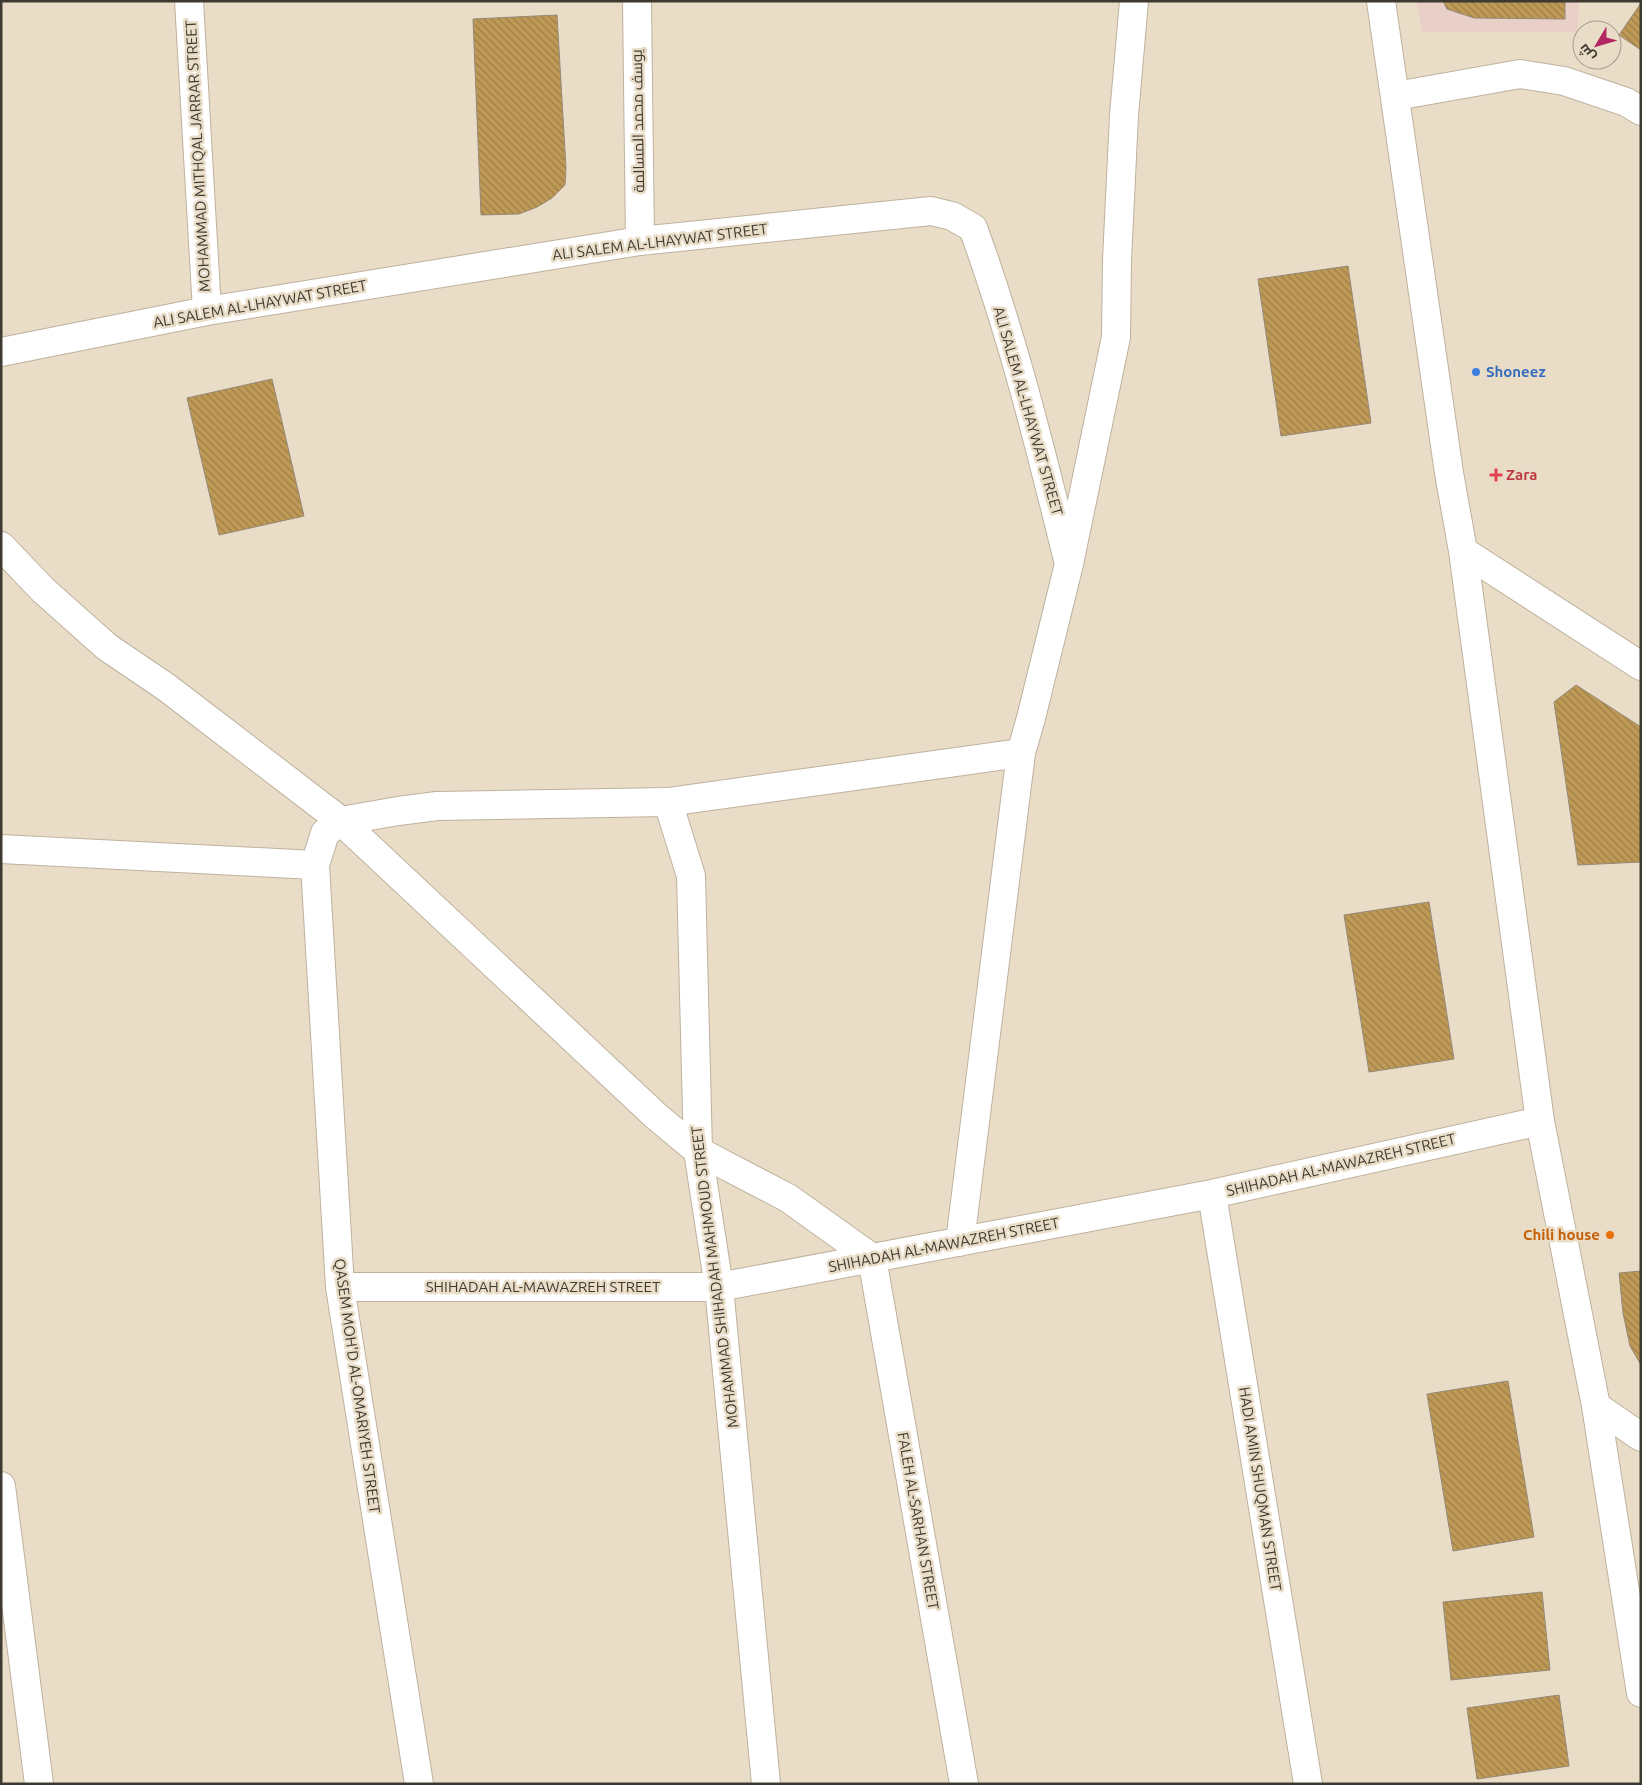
<svg xmlns="http://www.w3.org/2000/svg" width="1642" height="1785" viewBox="0 0 1642 1785" font-family="Ubuntu,Cairo,sans-serif">
<style>
.commercial{fill:#e8cfc7}
.building{fill:url(#building-back-hatch);stroke:#948976}
.lines{fill:none;stroke-linecap:round;stroke-linejoin:round}
.minor-casing{stroke:#beb29e;stroke-width:30}
.minor{stroke:#fff;stroke-width:28}
.shop-dot{fill:#3f7fe0;stroke:#eaddc8;stroke-width:2}
.health-dot{fill:#e0444e;stroke:#eaddc8;stroke-width:2}
.food-dot{fill:#e8710a;stroke:#eaddc8;stroke-width:2}
.labels{text-anchor:middle;stroke-width:5;stroke-linejoin:round;paint-order:stroke}
.street-label{font-size:15px;fill:#3f3a31;stroke:#eaddc8}
.shop-label{font-size:15px;font-weight:bold;fill:#366cbe;stroke:#eaddc8;text-anchor:start}
.health-label{font-size:15px;font-weight:bold;fill:#be3a42;stroke:#eaddc8;text-anchor:start}
.food-label{font-size:15px;font-weight:bold;fill:#c56008;stroke:#eaddc8;text-anchor:end}
</style>
<defs>
<pattern id="building-back-hatch" width="6" height="6" patternUnits="userSpaceOnUse" patternTransform="scale(1.25)"><rect width="6" height="6" fill="#bf9956"/><path d="M-1 5l2 2M0 0l6 6M5-1l2 2" fill="none" stroke="#9d7e48"/></pattern>
</defs>
<rect width="100%" height="100%" fill="#eaddc8"/>
<!-- commercial -->
<path class="commercial" d="M1416,1H1579L1577,32H1422Z"/>
<!-- building -->
<path class="building" d="M1443,1H1565V19L1474,18L1447,9Z
M1641,3V50L1619,35Z
M557,15L566,168L565,185L552,198L537,207L519,214L481,215L473,19Z
M1348,266L1371,423L1281,436L1258,279Z
M272,379L304,516L219,535L187,398Z
M1576,685L1641,727V862L1578,865L1554,702Z
M1429,902L1454,1059L1369,1072L1344,915Z
M1641,1271V1365L1630,1346L1623,1313L1619,1273Z
M1508,1381L1534,1537L1453,1551L1427,1394Z
M1542,1592L1550,1670L1451,1680L1443,1602Z
M1559,1695L1569,1766L1477,1779L1467,1708Z"/>
<g class="lines">
<defs>
<path id="minor" d="M189,1L207,311
M637,1L640,241
M1381,1L1449,473L1463,551L1540,1121L1596,1406L1641,1693
M1396,96L1520,74L1564,81L1626,102L1641,111
M1,352L207,311L640,241L931,211L952,216L973,228C1013,337 1041,451 1069,564
M1,546L43,590L107,647L166,687L341,821L656,1116L698,1151L788,1198L872,1258L964,1784
M1463,551L1641,666
M668,802L691,876L698,1151L719,1287L766,1784
M1,849L315,865L325,833L341,821L398,811L437,806L668,802L1021,753
M315,865L340,1287L419,1784
M1212,1194L1308,1784
M960,1242L1021,753L1031,718L1069,564L1116,337L1117,260L1124,115L1134,1
M340,1287H719L1212,1194L1540,1121
M1596,1406L1641,1437
M1,1486L39,1784"/>
</defs>
<!-- minor casing -->
<use href="#minor" class="minor-casing"/>
<!-- minor -->
<use href="#minor" class="minor"/>
</g>
<!-- markers -->
<circle class="shop-dot" cx="1476" cy="372" r="5"/>
<path class="health-dot" d="M1493.5 467.5h5v5h5v5h-5v5h-5v-5h-5v-5h5z"/>
<circle class="food-dot" cx="1610" cy="1235" r="5"/>
<g class="labels">
<!-- street labels -->
<g class="street-label">
<text transform="translate(638 121) rotate(-91)" y="5">يوسف محمد المسالمة</text>
<text transform="translate(198 156) rotate(-93)" y="5">MOHAMMAD MITHQAL JARRAR STREET</text>
<text transform="translate(660 242) rotate(-7)" y="5">ALI SALEM AL-LHAYWAT STREET</text>
<text transform="translate(260 304) rotate(-10)" y="5">ALI SALEM AL-LHAYWAT STREET</text>
<text transform="translate(1028 411) rotate(74)" y="5">ALI SALEM AL-LHAYWAT STREET</text>
<text transform="translate(1341 1165) rotate(-13)" y="5">SHIHADAH AL-MAWAZREH STREET</text>
<text transform="translate(944 1245) rotate(-11)" y="5">SHIHADAH AL-MAWAZREH STREET</text>
<text transform="translate(715 1277) rotate(-97)" y="5">MOHAMMAD SHIHADAH MAHMOUD STREET</text>
<text x="543" y="1292">SHIHADAH AL-MAWAZREH STREET</text>
<text transform="translate(357 1386) rotate(82)" y="5">QASEM MOH'D AL-OMARIYEH STREET</text>
<text transform="translate(1260 1489) rotate(81)" y="5">HADI AMIN SHUQMAN STREET</text>
<text transform="translate(918 1521) rotate(80)" y="5">FALEH AL-SARHAN STREET</text>
</g>
<!-- shop labels -->
<g class="shop-label">
<text x="1486" y="377">Shoneez</text>
</g>
<!-- health labels -->
<g class="health-label">
<text x="1506" y="480">Zara</text>
</g>
<!-- food labels -->
<g class="food-label">
<text x="1600" y="1240">Chili house</text>
</g>
</g>
<!-- border -->
<rect width="1642" height="1785" fill="none" stroke="#3f3a31" stroke-width="5"/>
<!-- north arrow -->
<g transform="translate(1597 45) rotate(232)"><circle r="24" fill="#eaddc8" stroke="#a69c8c"/>
<path d="M0-4L9 19L0 12L-9 19Z" fill="#b42862"/>
<text y="-8" font-size="14" font-weight="bold" text-anchor="middle" fill="#3f3a31">ش</text>
</g>
</svg>
